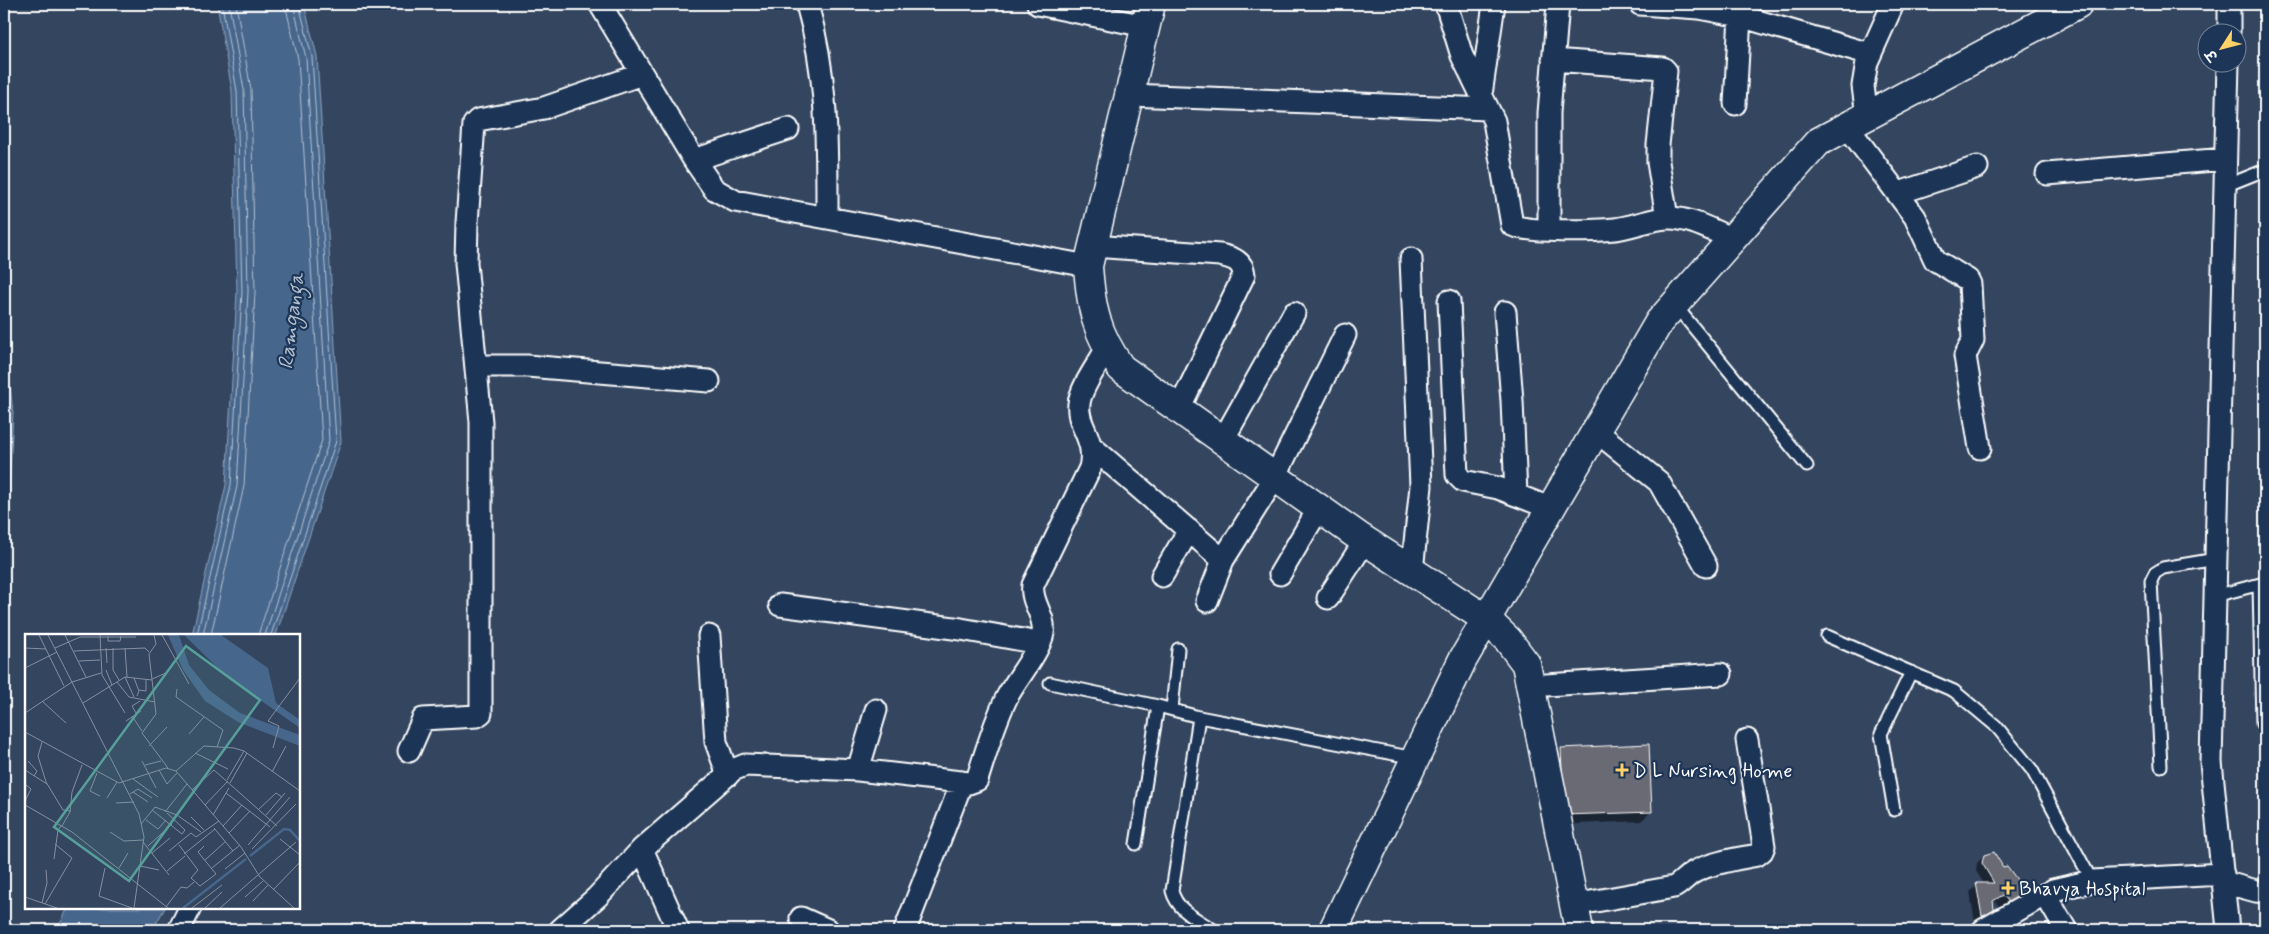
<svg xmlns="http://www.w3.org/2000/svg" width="2269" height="934" viewBox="0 0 2269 934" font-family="Mynerve,'Playpen Sans Deva',sans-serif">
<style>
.water{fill:#47668c;stroke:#91a3ba}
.shadow{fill:#0007}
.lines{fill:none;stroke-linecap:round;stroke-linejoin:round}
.shore{stroke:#b5c2d1;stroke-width:1}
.building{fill:#6b6a75;stroke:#fff}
.lane-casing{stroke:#fff;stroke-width:15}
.street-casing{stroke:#fff;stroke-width:25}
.secondary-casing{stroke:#fff;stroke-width:31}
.lane{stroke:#1d3557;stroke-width:11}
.street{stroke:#1d3557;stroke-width:21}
.secondary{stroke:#1d3557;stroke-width:28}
.poi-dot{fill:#ffd166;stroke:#1d3557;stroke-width:2}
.labels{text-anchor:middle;stroke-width:4.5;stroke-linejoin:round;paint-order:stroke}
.poi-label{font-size:20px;fill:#fff;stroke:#1d3557;text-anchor:start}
.water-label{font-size:21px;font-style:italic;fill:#b5c2d1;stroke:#1d3557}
.inset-river{fill:none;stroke:#47668c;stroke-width:2.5}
.inset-road{fill:none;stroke:#858fa0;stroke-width:1}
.view{fill:#579f9a;fill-opacity:0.15;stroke:#579f9a;stroke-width:2.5}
.inset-edge{fill:none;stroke:#fff;stroke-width:2.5}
</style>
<rect width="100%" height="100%" fill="#344560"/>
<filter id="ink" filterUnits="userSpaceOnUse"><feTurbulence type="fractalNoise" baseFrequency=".02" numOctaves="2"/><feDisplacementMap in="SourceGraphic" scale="10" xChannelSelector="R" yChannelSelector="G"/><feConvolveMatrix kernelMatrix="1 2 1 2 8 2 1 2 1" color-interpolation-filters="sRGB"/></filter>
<g filter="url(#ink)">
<!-- water -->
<path class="water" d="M217,4H304L317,56L341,442L276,635H192L226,485L237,292L232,91Z
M4,327L13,413L8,509L4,535Z
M68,908H165L152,930H57Z"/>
<!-- shadow -->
<path class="shadow" d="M1562,749L1651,812L1641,821L1555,825L1552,759Z
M1984,856L2003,869L2027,896L2005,914L1995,901L1992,903L1986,922L1975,923L1970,892L1977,885L1984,884L1976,871L1977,863Z"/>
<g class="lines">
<!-- shore -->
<path class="shore" d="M4,373L8,413L4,495
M197,635L231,485L242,292L237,91L222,4
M203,635L237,486L248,292L244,90L229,4
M211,635L244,486L255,293L251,90L236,4
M258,635L322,440L298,59L285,4
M265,635L329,441L306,58L293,4
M271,635L336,441L312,57L299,4"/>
</g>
<!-- building -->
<path class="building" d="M1649,744L1652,812L1564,815L1561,748Z
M1994,852L2003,867L2007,866L2029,896L2013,907L2003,895L1993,901L1995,916H1982L1976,883H1994L1982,863L1984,855Z"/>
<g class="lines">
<defs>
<path id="lane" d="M2225,186L2265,170
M1675,305L1807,466
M2259,585L2262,724
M2215,596L2264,583
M1827,636L1954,691L1996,726L2032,770L2092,881
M1050,683L1158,706L1199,717L1415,758
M1172,709L1178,649
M1199,717L1172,891C1177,911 1197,919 1214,930
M2161,766L2151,581L2155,573L2163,568L2216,559
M1894,810L1881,734L1911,672
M1136,844L1158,706"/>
<path id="street" d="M600,4L694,160L714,189L735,201L1088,266
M807,4C828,78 827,142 827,218
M1038,4L1145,26
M1446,4L1462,56L1494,121L1512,225C1527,233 1595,231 1615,229C1632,227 1650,219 1667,218C1689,217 1713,231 1733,239
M1640,4L1699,8L1740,16L1870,54
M2229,32V4
M1553,60L1663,68L1666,71L1658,145V162L1667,218
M2228,62L2211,762L2228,930
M1129,95L1488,109
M1481,95L1494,4
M1735,104L1740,16
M1867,116L1863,86L1867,62L1893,4
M1847,126L1915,217L1935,260L1968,280L1970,284L1973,340L1965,356L1980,448
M694,160L788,129
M2047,174L2225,159
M1899,193L1977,167
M1549,229V113L1558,4
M1093,246L1220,255C1233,258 1243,261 1244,275L1179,409
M1411,259L1421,486L1412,571
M1449,301L1457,475L1463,481L1498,488L1550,508
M1505,312L1512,401L1516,495
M476,366H527L709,381
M1596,431L1659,482L1706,566
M1223,440L1294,313
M1092,447L1223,560
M1280,574L1319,508
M1162,576L1189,530
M1328,598L1365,541
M1207,601L1223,560L1275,477L1345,335
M780,605L961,629L1039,643
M709,636L716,742L728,775
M1530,686L1721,674
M409,751L423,719L477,716L481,713V422L466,263L467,223L474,124L478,120L544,108L642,74
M858,770L876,710
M642,849L678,930
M2223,882L2256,891L2265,892
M2045,894L2066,930
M1574,905L1674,887C1682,883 1687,875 1696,871C1714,862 1737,859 1757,855L1762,851L1764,846L1747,740
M801,918L828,930
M179,930L190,908
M560,930L597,897L642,849L733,770L745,765L858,770L969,783L977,780C986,752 994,723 1007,697C1016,680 1040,651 1043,633C1046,616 1030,602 1033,585L1090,468C1097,438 1076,426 1079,404C1080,388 1099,363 1107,348
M905,930L962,782
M1983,930L2053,890L2092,881L2223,874"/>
<path id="secondary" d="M1151,4L1088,266C1091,308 1096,333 1121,368L1358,536L1486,619L1508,640L1526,664L1579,930
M1333,930L1462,661L1659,322L1818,142L2078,4"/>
</defs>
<!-- lane casing -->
<use href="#lane" class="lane-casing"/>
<!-- street casing -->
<use href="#street" class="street-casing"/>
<!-- secondary casing -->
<use href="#secondary" class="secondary-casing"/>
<!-- lane -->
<use href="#lane" class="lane"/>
<!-- street -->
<use href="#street" class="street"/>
<!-- secondary -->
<use href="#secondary" class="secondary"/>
</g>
</g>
<!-- markers -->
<g class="poi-dot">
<path d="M1619.5 762.5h5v5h5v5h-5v5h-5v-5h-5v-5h5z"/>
<path d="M2005.5 880.5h5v5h5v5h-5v5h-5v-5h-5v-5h5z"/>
</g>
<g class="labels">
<!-- poi labels -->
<g class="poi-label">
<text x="1633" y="777">D L Nursing Home</text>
<text x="2019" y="895">Bhavya Hospital</text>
</g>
<!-- water labels -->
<g class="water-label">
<text transform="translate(291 321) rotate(-83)" y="7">Ramganga</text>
</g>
</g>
<!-- overview -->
<g transform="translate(25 634)">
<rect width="275" height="275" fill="#344560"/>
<path d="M143,1H154L164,31L184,56L215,79L275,101V112L213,88L180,67L158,36ZM159,1H196L243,34L251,69L275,86V94L202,43Z" fill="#47668c"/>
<path class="inset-river" d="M225,222L259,195L265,196L275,207M158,274L221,225"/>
<path class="inset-road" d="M14,1L39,52M23,1L114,180L119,203L109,274M40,1L61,43M75,1L77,41L100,79M129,1L131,10L124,20L131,80L117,99L143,134M137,1L164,50M83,2V7H95L96,2M0,14L21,15M30,14L55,3H111M81,14L82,29M88,14V36L94,46M100,14L102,43M49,17L120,14L124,18M54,27L75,26M0,34L32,18M81,36L87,51M100,43L109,63M109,44L114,57L112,62M127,45L141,39M92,48L104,63L130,68M152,55L151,63L198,96L192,113M114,56L121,57V45M17,67L41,89M58,69L100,43L127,46M0,79L47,48L76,39M111,79L107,72L115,67M107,82L117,97M101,87L116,77M0,98L94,149L141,134L151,137L216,213L235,243L269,274M164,100L179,83M17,108L13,122L21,148L38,176L46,177M124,112L142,93M248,114L254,92L243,87L275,44M170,119L203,135M3,127L12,137L9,142M117,127L131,154M120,131L136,127M0,136L22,150M134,136L142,150L152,139M151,137L179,112L209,114L219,117L275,157M247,138L261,112M72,139L65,157L75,162M108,145L133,163M202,146L219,117M205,149L222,119M167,156L189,136L252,192M108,158L123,168M201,159L245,193M105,160L113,155L127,164M82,164L92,148M0,167L6,155L1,151M91,169L109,168M0,171L47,198L143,274M180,171L203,147M234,175L251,159L257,163M127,176L157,200L160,196L142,179M140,178L162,150M152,181L169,158M188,181L204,154M241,181L260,159M166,183L179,196M121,186L133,195L141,186M116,190L130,173L152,181L176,198M37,192L45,178L47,158L57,131M198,192L217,171M189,194L208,217M85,198L99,207L118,206M204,199L225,177M255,205L275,221M118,208L144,241M154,211L173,236L166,244L175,252L191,240L173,218L179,212M223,211L265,163M123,212L147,190M227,215L271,170M144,217L166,199L171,203L194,187M127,219L145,204M159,220L190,195M29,225L33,196L36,192M180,226L200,208M115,232L134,236M80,234L74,262L107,274M94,234L103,219M187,234L215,211M200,235L220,219M142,237L160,222M248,256L275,228M0,263L32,274M220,263L238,247M228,267L243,251M17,269L22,249L21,236M20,270L47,224L30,210M141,273L156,253L162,254L169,248M167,274L197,251M180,274L197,258M195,274L271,208"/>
<path class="view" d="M161,12L235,66L104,247L29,193Z"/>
<rect width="275" height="275" class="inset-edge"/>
</g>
<!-- margin -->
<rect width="2269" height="934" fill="none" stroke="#1d3557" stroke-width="20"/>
<rect x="10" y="10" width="2249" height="914" fill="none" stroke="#fff" stroke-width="2" filter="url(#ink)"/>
<!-- north arrow -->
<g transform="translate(2222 48) rotate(234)"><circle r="24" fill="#1d3557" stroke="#77869a"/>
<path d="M0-4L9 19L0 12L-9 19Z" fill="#ffd166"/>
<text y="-8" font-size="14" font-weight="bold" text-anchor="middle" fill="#ffffff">उ</text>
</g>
</svg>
